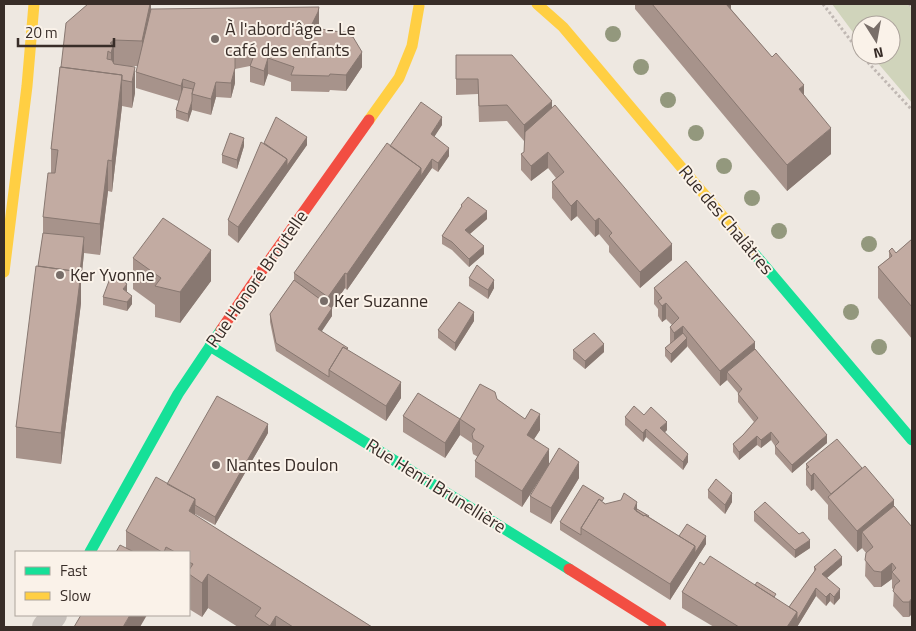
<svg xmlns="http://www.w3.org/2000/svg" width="916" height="631" viewBox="0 0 916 631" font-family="'Titillium Web',sans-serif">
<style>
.green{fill:#d0d4bb}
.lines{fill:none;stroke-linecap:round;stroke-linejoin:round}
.path{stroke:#c0b8b3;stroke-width:3;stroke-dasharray:2.5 2.5;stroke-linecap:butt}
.street{stroke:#c7c0bb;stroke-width:26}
.fast{stroke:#16e098;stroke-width:11}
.slow{stroke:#ffcf43;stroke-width:11}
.jam{stroke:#f24e42;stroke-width:11}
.tree{fill:#93987d}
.wall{fill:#a7938b}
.shaded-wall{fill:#887871}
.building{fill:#c2aba2;stroke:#887871}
.poi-dot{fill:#786e69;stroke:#faf2e9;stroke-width:2}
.labels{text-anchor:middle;stroke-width:4;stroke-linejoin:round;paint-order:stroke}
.poi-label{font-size:18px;fill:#382d28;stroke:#faf2e9;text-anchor:start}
.street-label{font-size:18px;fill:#382d28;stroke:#faf2e9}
</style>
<rect width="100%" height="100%" fill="#eee8e1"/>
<!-- green -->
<path class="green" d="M832,4H906L912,8V103L871,55H891V25H861V43Z"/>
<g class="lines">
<!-- path -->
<path class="path" d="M823,4L861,54
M909,4L912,7
M861,55L912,110"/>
<!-- street -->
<path class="street" d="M45,627L54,615"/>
<!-- fast -->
<path class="fast" d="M752,251L912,440
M210,346L569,569
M90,552L178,394L221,330"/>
<!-- slow -->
<path class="slow" d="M537,4L563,27L752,251
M369,120L399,78L412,46L419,6
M4,272L27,86L34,4"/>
<!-- jam -->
<path class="jam" d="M221,330L251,286L369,120
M569,569L661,627"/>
</g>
<!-- trees -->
<g class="tree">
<circle cx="613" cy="34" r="8"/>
<circle cx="641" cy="67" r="8"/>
<circle cx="668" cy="100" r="8"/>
<circle cx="696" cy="133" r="8"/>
<circle cx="724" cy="166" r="8"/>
<circle cx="752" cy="198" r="8"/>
<circle cx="779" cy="231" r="8"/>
<circle cx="869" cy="244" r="8"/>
<circle cx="851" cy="312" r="8"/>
<circle cx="879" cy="347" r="8"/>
</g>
<!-- wall -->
<path class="wall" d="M151,4V9L319,23L318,28L346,36L362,67L346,91L330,90L329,92L291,91V82L268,74L264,86L250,82V66L235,69V83L231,98L216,97L211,115L192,110L188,122L176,118V110L179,101L136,88V72L138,66H132L135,93L132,108L122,106L112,192L108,191L100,255L84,253L81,282V303L61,464L16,458V427L43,233V217L51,173V149L60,67Z
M635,4H731V9L804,95L831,154L787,191L635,9Z
M456,55L552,108L672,260L640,288L609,252V246L599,234L595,237L577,216L571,221L552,198V182L556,178L548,168L531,181L521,170V154L524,152L525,140L524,141L507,121L479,122L478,94L456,95Z
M442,125L434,136L449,156L438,172L432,168L347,290L345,288L332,308V316L321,331L348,350L401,398L386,421L276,351L270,322V314L294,280V273L390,146Z
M264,143L307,145L238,243L228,235V220Z
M244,146L237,169L222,163V155Z
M461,205L487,219L470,234L484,254L469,267L452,250L442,244V236L461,207Z
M912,239V339L878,298V267L889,258V251L896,253Z
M133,258L211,281L180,323L155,317V305L133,289Z
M469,278L494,288L488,299L469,286Z
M654,288L755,349L827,443L792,473L775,454V446L771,440L761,448L757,445L739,460L733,452V444L743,435L754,422L738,402V393L727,380L720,386L687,346L671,363L665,356V348L670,344V327L672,325L666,319L662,322L658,316V309L654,304Z
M127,292L132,304L127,311L103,305V297Z
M474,321L455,351L438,338V330Z
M573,350L604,352L585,369L573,359Z
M497,399L540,430L534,439L549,465L579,478L551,524L530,512V496L549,465L522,507L475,477V461L478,457L473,454L472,449V443L460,435L445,458L403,432V416L460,419Z
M644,415L667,430L665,432L688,462L683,470L646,437L643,442L625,425V417Z
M268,433L215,525L195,514V515L372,627H238L208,608L202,617L189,609V552H116L126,548V531L167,484Z
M806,464L894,506L912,527L909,617H903L893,606L894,590L892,588V579L881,587H874L865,576L866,553L862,548L857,552L828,519V505L814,489L811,491L806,485Z
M708,490L732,502L725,514L708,498Z
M604,502L605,504L637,509L679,536L706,544L670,600L560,530V522Z
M754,512L810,548L795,558L754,521Z
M704,565L776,599L789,607L814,572V567L842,565L827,578L840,598L834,605L830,601L826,606L816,596L797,627H714L682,608V592Z"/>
<!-- shaded-wall -->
<path class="shaded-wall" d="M150,4H151V24L142,67V41Z
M726,4H731V24Z
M319,7V23L318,28L309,46V30Z
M114,40V66L111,79V53L110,43Z
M362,52V67L346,91V75Z
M268,58V74L264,86V71Z
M135,67V93L132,108V82Z
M235,69V83L231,98V83Z
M122,75V106L112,192V161Z
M183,79V95L181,102V86Z
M216,82V97L211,115V99Z
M804,85V111L799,89Z
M192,101V110L188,122V114Z
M552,101V117L524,141V125Z
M442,117V125L431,142V134Z
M831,128V154L787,191V165Z
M307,137V145L238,243V227L287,159Z
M244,138V146L237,169V160Z
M449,148V156L438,172V163Z
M548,152V168L531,181V166Z
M432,159V168L347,290V274L421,168Z
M108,160V191L100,255V224Z
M577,200V216L571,221V206Z
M487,211V219L465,238V230Z
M599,218V234L595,237V221Z
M84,237V253L81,282V303L61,464V433Z
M672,244V260L640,288V272Z
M484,246V254L469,267V259Z
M211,250V281L180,323V292Z
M345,273V288L328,313V297Z
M494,280V288L488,299V290Z
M127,284V292L123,289Z
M132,296V304L127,311V302Z
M666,303V319L662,322V306Z
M332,308V316L318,337V329Z
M474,312V321L455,351V343Z
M683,326V342L674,348V333Z
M687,338V347L671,363V354Z
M755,342V357L727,372V380L720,386V371Z
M604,344V352L585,369V361Z
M401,382V398L386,421V406Z
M540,414V430L527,450V435Z
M460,419V435L445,458V443Z
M667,422V430L660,437V428Z
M268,424V433L215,525V517Z
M646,429V437L643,442V433Z
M771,432V440L761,448V440Z
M827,435V443L792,473V465Z
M757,436V445L739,460V452Z
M549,449V465L522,507V491Z
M688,454V462L683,470V462Z
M579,462V478L551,524V508Z
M814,473V489L811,491V476Z
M732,493V502L725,514V505Z
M195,499V534L189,511Z
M894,500V522L862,532V548L857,552V531Z
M637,502V517L634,509Z
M706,536V544L670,600V584L695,546Z
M810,540V548L795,558V550Z
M842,557V565L822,582V574Z
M892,563V579L881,587V572Z
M208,574V608L202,617V583Z
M816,588V596L797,627H787L797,612Z
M840,589V598L834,605V597Z
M830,593V601L826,606V597Z
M912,598V614L909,617V602Z
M130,615H147L140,627H123Z
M276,616V627H270V626Z"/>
<!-- building -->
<path class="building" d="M88,4H150L142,41L114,40L110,43L113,46L111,53L108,51L107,59L112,60L114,64L135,67L132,82L122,80V75L61,67L66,23Z
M652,4H726L772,57L776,53L804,85L799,89L831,128L787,165Z
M319,7L318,12L309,30L317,32V28L331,31L346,32V36L353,37L362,52L346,75L330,74L329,76L291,75L294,67L268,58L264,71L250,66L256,50L235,53V68L231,83L216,82L211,99L192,94L195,83L183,79L181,86L136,72L151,9Z
M456,55H512L552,101L524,125L507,105L479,106L478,79H456Z
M60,67L122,75L112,161L108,160L100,224L43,217L48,173H55L58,150L51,149Z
M183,87L193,89L192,94V101L188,114L176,110Z
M421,102L442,117L431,134L449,148L438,163L432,159L421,176V168L390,146Z
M555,105L672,244L640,272L609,236L612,233L599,218L595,221L577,200L571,206L552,182L564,172L548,152L531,166L521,154L524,152L525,132Z
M276,117L307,137L287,166V159L264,143Z
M230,133L244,138L237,160L222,155Z
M261,142L287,159L238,227L228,220Z
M387,143L421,168L347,274L345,273L328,297L294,273Z
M468,197L487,211L465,230L484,246L469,259L452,242L442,236L462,206L461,205Z
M163,218L211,250L180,292L155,286L161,278L133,258Z
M43,233L84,237L80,272L38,266Z
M912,239V307L878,267L892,256L889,251L892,248L896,253Z
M686,261L755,342L720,371L683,326L674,333L670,327L679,318L666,303L662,306L658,301L662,298L654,288Z
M477,265L494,280L488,290L469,278Z
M36,266L81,272L61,433L16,427Z
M112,273L127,284L123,289L132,296L127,302L103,297Z
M294,280L332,308L318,329L348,348L347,349L343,347L329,370V377L276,343L270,314Z
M459,302L474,312L455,343L438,330Z
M594,333L604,344L585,361L573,350Z
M683,333L687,338L671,354L665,348Z
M343,347L401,382L386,406L329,370Z
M755,349L827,435L792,465L775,446L779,442L771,432L761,440L757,436L739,452L733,444L743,435L758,418L738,394L742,389L727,372Z
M480,384L495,392L497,399L525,419L531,409L540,414L527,435L549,449L522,491L475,461L484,446L473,439L472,434L475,429L460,419L445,443L403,416L418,393L460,419Z
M217,396L268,424L215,517L195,505V499L167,484Z
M634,406L644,415L651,407L667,422L660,428L688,454L683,462L646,429L643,433L625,417Z
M837,439L862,468L831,494L814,473L811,476L806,469L809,467L806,464Z
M559,448L579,462L551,508L530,496Z
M865,466L894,500L857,531L828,497Z
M156,477L195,499L189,511L372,627H293L276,616L270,626L255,616L261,608L208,574L202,583L189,574V570L193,564L189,562V552H175L166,547L164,552H162L126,531Z
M716,479L732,493L725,505L708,490Z
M583,485L604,498L602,501L599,499L581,528V535L560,522Z
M624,493L637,502L634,509L644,516L645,515L695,546L670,584L581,528L599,499L605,504L621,500Z
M765,502L799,534L803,532L810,540L795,550L754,512Z
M894,506L912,527V598L909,602H903L893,591L895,585L900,581L892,572L896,568L892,563L881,572L874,571L865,560L866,553L873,547L862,532Z
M637,509L649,516L648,517L645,515L644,516L636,511Z
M687,524L706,536L695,553V546L679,536Z
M120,545L134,552H116Z
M835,549L842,557L822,574L840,589L834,597L830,593L826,597L816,588L797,620V612L789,607L816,569L814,567Z
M710,556L797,612L787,627H739L682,592L700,562L704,565Z
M757,582L776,594L774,597L755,585Z
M81,615H130L123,627H74Z"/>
<!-- markers -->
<g class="poi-dot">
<circle cx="215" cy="39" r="5"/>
<circle cx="60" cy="275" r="5"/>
<circle cx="324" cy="301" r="5"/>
<circle cx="216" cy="465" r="5"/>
</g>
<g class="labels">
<!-- poi labels -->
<g class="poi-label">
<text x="225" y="35">À l'abord'âge - Le<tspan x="225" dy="21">café des enfants</tspan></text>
<text x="70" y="281">Ker Yvonne</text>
<text x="334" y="307">Ker Suzanne</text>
<text x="226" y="471">Nantes Doulon</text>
</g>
<!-- street labels -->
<g class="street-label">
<text transform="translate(726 220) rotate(50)" y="6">Rue des Chalâtres</text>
<text transform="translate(257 279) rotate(-55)" y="6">Rue Honoré Broutelle</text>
<text transform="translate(436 486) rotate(32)" y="6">Rue Henri Brunellière</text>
</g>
</g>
<!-- border -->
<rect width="916" height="631" fill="none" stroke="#382d28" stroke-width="10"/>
<!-- legend -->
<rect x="15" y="551" width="175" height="65" fill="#faf2e9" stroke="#aca39c"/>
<rect x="25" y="567" width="25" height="8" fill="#16e098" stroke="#aca39c"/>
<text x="60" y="576" font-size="15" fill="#382d28">Fast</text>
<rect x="25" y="592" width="25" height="8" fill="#ffcf43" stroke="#aca39c"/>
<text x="60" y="601" font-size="15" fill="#382d28">Slow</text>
<!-- north arrow -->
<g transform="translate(876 40) rotate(169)"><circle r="24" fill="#faf2e9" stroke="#aca39c"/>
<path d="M0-4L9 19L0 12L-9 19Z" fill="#786e69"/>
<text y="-8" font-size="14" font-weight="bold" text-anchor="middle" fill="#382d28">N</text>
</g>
<!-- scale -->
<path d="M18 38v8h96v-8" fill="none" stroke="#382d28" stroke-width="2.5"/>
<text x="25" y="38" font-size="15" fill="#382d28" stroke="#faf2e9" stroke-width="4" paint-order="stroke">20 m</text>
</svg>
